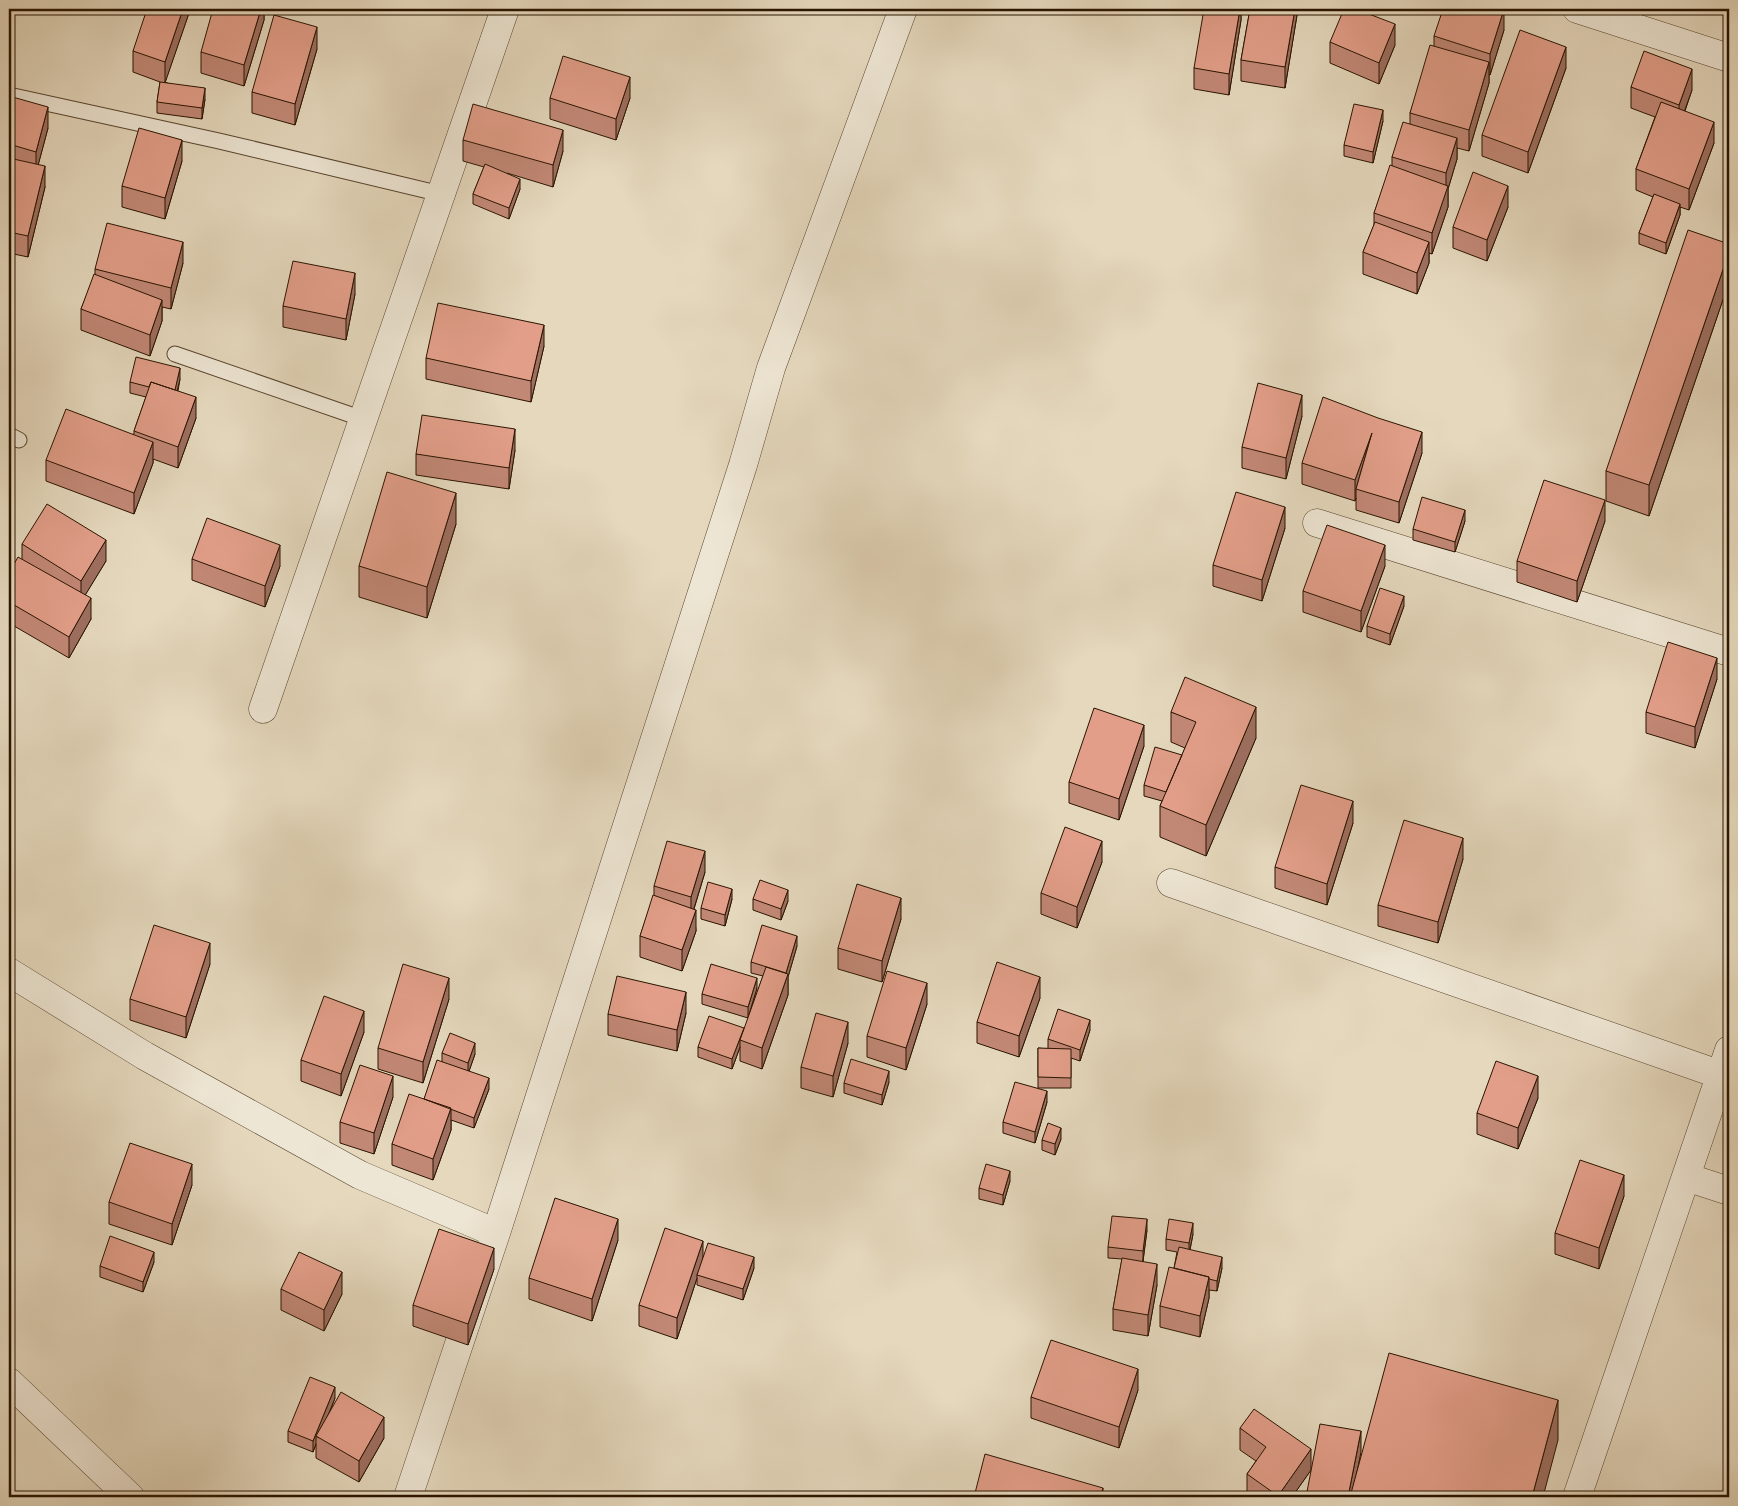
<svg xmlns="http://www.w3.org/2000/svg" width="1738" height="1506" viewBox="0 0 1738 1506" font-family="'Gentium Book Plus',serif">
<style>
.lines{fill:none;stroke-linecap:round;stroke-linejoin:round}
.lane-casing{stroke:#59452f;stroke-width:17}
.street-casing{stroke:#59452f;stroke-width:29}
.lane{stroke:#eee6d4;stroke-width:15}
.street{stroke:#eee6d4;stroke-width:28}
.wall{fill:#c28876;stroke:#2a1400}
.shaded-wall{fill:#9e6f60;stroke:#2a1400}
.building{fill:#e29e89;stroke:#2a1400}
</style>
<rect width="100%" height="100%" fill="#e5d8bd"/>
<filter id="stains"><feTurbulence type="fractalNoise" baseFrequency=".004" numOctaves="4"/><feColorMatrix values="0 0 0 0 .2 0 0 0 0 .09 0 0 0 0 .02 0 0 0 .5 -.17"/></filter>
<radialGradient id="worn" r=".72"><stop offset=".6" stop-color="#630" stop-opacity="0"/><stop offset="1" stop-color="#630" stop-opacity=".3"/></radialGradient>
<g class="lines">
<defs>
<path id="lane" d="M9,95L219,141L441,194
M175,354L363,419
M9,435L19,440"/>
<path id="street" d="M1577,9L1729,58
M1317,523L1729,652
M263,709L505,9
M1171,883L1721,1075
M9,972L145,1056L360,1175L496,1233
M1686,1177L1729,1191
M9,1382L130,1497
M408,1497L496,1233L743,465L771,368L903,9
M1577,1497L1729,1050"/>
</defs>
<!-- lane casing -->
<use href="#lane" class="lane-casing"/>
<!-- street casing -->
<use href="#street" class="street-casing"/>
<!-- lane -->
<use href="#lane" class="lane"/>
<!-- street -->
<use href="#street" class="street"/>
</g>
<!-- wall -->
<path class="wall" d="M189,9V13L165,82L205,99L202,119L157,113V102L160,82L133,72V51Z
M264,9V20L244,86L201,73V52Z
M1241,9V20L1229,95L1194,89V68Z
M1250,9H1298L1285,88L1241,81V60Z
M1504,30L1490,75L1489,74V83L1469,151L1457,148V159L1448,189V207L1432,254L1429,253V263L1417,294L1363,274V252L1374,225V213L1392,166V157L1410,124V113L1434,46V36Z
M1330,42L1395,45L1379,84L1330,63Z
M317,49L295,125L252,113V92Z
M1566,68L1528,173L1482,156V135Z
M1631,87L1692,90L1685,111L1714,143L1689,210L1680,207V215L1666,254L1639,244V233L1653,197L1636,190V169L1655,117L1631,108Z
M9,96L48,128L38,165L45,187L28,257L9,253Z
M550,98H630L616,140L550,119Z
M1383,121L1373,163L1344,156V145Z
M463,140L563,151L553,187L507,173L520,189L509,219L473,204V194L484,167L463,161Z
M182,161L165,219L122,207V186Z
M1508,207L1487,261L1453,248V227Z
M1729,244V282L1649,516L1606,501V471Z
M183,263L171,309L162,307V321L150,356L81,330V309L95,275V269Z
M355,294L346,340L283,327V306Z
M544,346L531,402L426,379V358Z
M180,379L178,391L196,418L178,468L153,459V463L134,514L46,481V460L134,434V431L146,397L130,393V382Z
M1302,416L1286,479L1242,468V447Z
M515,450L509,489L416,475V454Z
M1422,453L1399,523L1356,510V498L1355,501L1302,484V463Z
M1465,521L1455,552L1413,540V529Z
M1605,521L1577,602L1517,582V561Z
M456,524L427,618L359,597V566Z
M1285,528L1262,601L1213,586V565Z
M22,544L106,561L85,595L91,619L69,658L9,623V573L22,559Z
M192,559L280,566L265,607L192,580Z
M1385,566L1361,632L1303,612V591Z
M1404,606L1390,645L1367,637V626Z
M1717,679L1695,748L1646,733V712Z
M1171,712L1256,738L1206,856L1160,837V806L1162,801L1144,796V785L1182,755L1185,748L1171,742Z
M1144,746L1119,820L1069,803V782Z
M1353,823L1327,905L1275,888V867Z
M1463,859L1438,943L1378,926V905Z
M1102,862L1077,928L1041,914V893Z
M705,872L694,909L696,931L682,971L640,957V936L654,896V886Z
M732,899L725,926L701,919V908Z
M753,899L788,901L781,920L753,910Z
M901,919L882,982L838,969V948Z
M797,946L788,977V995L762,1069L740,1061V1047L732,1069L698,1057V1047L744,1031L763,976L751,973V962Z
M210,964L186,1038L130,1020V999Z
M757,988L748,1018L702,1004V994Z
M1040,998L1019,1057L977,1043V1022Z
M449,999L423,1083L378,1069V1048Z
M927,1004L906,1070L867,1057V1036Z
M686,1013L677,1051L608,1035V1014Z
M1090,1030L1080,1061L1071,1058V1088H1038V1048L1048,1049V1039Z
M364,1032L341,1096L301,1081V1060Z
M848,1043L833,1097L801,1088V1067Z
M442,1053L475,1054L469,1071L489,1089L474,1128L451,1120V1130L433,1180L392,1165V1144L424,1099L442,1062Z
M889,1082L882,1105L844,1093V1083Z
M393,1097L374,1154L340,1143V1122Z
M1538,1098L1518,1149L1477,1134V1113Z
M1047,1102L1035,1143L1003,1133V1122Z
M1061,1139L1055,1155L1042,1150V1140Z
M1010,1181L1003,1205L979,1199V1188Z
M192,1185L172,1245L109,1224V1202Z
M1624,1196L1599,1269L1555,1254V1233Z
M1147,1230L1143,1261L1157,1285L1148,1336L1113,1330V1309L1122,1259L1108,1258V1247Z
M1193,1234L1190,1250L1222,1268L1217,1291L1209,1290V1298L1200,1337L1160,1327V1306L1174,1268L1177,1252L1166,1250V1239Z
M618,1240L592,1321L529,1299V1278Z
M703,1258L754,1268L743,1300L697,1285V1278L677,1339L639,1326V1305Z
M154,1262L143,1292L100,1277V1266Z
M494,1269L468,1345L413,1326V1305Z
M281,1289L342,1294L324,1331L281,1310Z
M1138,1390L1119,1448L1031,1418V1397Z
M335,1398L329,1414L384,1438L359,1482L316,1458V1444L313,1452L288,1442V1431Z
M1240,1428L1311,1470L1292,1497H1250L1247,1495V1474L1256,1461L1240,1450Z"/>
<!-- shaded-wall -->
<path class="shaded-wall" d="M183,9H189V13L165,83V62Z
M261,9H264V20L244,86V65Z
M1240,9H1241V20L1229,95V74Z
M1295,9H1298L1285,88V67Z
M1504,9V30L1490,75V54Z
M1395,24V45L1379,84V63Z
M317,27V49L295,125V104Z
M1566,47V68L1528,173V152Z
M1489,62V83L1469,151V130Z
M1692,69V90L1679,126V105Z
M630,77V98L616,140V119Z
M205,88V99L202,119V108Z
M48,107V128L36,173V152Z
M1383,110V121L1373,163V152Z
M1714,122V143L1689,210V189Z
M563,130V151L553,187V165Z
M1457,138V159L1448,189V207L1432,254V233L1446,191V173Z
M182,140V161L165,219V198Z
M45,166V187L28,257V236Z
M520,179V189L509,219V208Z
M1508,186V207L1487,261V240Z
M1680,204V215L1666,254V243Z
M183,242V263L171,309V288Z
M1429,242V263L1417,294V273Z
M1729,252V282L1649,516V485Z
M355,273V294L346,340V319Z
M162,300V321L150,356V335Z
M544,325V346L531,402V381Z
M180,368V379L174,404V393Z
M1302,395V416L1286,479V458Z
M196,397V418L178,468V447Z
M515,429V450L509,489V468Z
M1422,432V453L1399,523V502Z
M1372,433L1356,489V498L1355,501V480Z
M153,442V463L134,514V493Z
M456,493V524L427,618V587Z
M1605,500V521L1577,602V581Z
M1285,507V528L1262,601V580Z
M1465,510V521L1455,552V542Z
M106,540V561L81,602V581Z
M280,545V566L265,607V586Z
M1385,545V566L1361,632V611Z
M1404,596V606L1390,645V634Z
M91,598V619L69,658V637Z
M1717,658V679L1695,748V727Z
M1256,707V738L1206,856V825Z
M1144,725V746L1119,820V799Z
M1353,801V823L1327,905V884Z
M1463,838V859L1438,943V922Z
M1102,841V862L1077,928V907Z
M705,851V872L691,918V897Z
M732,889V899L725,926V915Z
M788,890V901L781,920V909Z
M901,898V919L882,982V961Z
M696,910V931L682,971V950Z
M797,936V946L788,977V995L762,1069V1048L786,980V973Z
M210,943V964L186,1038V1017Z
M1040,977V998L1019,1057V1036Z
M449,978V999L423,1083V1062Z
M757,978V988L748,1018V1007Z
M927,983V1004L906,1070V1048Z
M686,992V1013L677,1051V1030Z
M364,1011V1032L341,1096V1074Z
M1090,1020V1030L1080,1061V1050Z
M848,1022V1043L833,1097V1076Z
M744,1028V1039L740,1040V1047L732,1069V1059Z
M475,1043V1054L468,1074V1063Z
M889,1071V1082L882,1105V1095Z
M393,1076V1097L374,1154V1133Z
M1538,1076V1098L1518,1149V1128Z
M489,1078V1089L474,1128V1118Z
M1047,1091V1102L1035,1143V1132Z
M451,1108V1130L433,1180V1159Z
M1061,1128V1139L1055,1155V1144Z
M192,1164V1185L172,1245V1224Z
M1010,1171V1181L1003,1205V1195Z
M1624,1175V1196L1599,1269V1248Z
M618,1219V1240L592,1321V1299Z
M1147,1219V1230L1143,1261V1251Z
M1193,1223V1234L1189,1254V1243Z
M703,1241V1262L697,1275V1278L677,1339V1318Z
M494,1248V1269L468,1345V1324Z
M154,1252V1262L143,1292V1282Z
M754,1257V1268L743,1300V1289Z
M1222,1257V1268L1217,1291V1281Z
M1157,1264V1285L1148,1336V1315Z
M342,1272V1294L324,1331V1310Z
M1209,1277V1298L1200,1337V1316Z
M1138,1369V1390L1119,1448V1427Z
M335,1387V1398L319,1438L316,1436V1444L313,1452V1441Z
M1558,1400V1440L1543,1497H1532Z
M384,1417V1438L359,1482V1461Z
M1361,1431V1452L1352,1497H1348Z
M1311,1449V1470L1292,1497H1278V1496Z
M1103,1488V1497H1100Z"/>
<!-- building -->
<path class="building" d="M147,9H183L165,62L133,51Z
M213,9H261L244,65L201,52Z
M1204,9H1240L1229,74L1194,68Z
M1250,9H1295L1285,67L1241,60Z
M1344,9H1356L1395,24L1379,63L1330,42Z
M1443,9H1504L1490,54L1434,36Z
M274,15L317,27L295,104L252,92Z
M1520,30L1566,47L1528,152L1482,135Z
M1430,45L1489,62L1469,130L1410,113Z
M1644,51L1692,69L1679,105L1631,87Z
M563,56L630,77L616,119L550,98Z
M160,82L205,88L202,108L157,102Z
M9,96L48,107L36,152L9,144Z
M1661,102L1714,122L1689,189L1636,169Z
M473,104L563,130L553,165L463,140Z
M1354,104L1383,110L1373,152L1344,145Z
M1403,122L1457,138L1446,173L1392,157Z
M139,128L182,140L165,198L122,186Z
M9,158L45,166L28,236L9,232Z
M485,164L520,179L509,208L473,194Z
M1390,165L1448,186L1432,233L1374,213Z
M1473,172L1508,186L1487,240L1453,227Z
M1654,194L1680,204L1666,243L1639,233Z
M1375,222L1429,242L1417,273L1363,252Z
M107,223L183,242L171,288L95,269Z
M1688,230L1729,244V252L1649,485L1606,471Z
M293,261L355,273L346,319L283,306Z
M94,274L162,300L150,335L81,309Z
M438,303L544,325L531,381L426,358Z
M136,357L180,368L175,390L151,382L149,387L130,382Z
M151,382L196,397L178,447L134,431Z
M1258,383L1302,395L1286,458L1242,447Z
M1323,397L1378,418L1422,432L1399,502L1356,489L1372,433L1355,480L1302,463Z
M66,409L153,442L134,493L46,460Z
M422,415L515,429L509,468L416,454Z
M387,472L456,493L427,587L359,566Z
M1544,480L1605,500L1577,581L1517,561Z
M1236,492L1285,507L1262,580L1213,565Z
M1422,497L1465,510L1455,542L1413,529Z
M47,504L106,540L81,581L22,544Z
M207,518L280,545L265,586L192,559Z
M1327,525L1385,545L1361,611L1303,591Z
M18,557L91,598L69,637L9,602V573Z
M1380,588L1404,596L1390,634L1367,626Z
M1668,642L1717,658L1695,727L1646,712Z
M1185,677L1256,707L1206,825L1160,806L1196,722L1171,712Z
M1094,708L1144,725L1119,799L1069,782Z
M1155,747L1182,755L1166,792L1144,785Z
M1301,785L1353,801L1327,884L1275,867Z
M1404,820L1463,838L1438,922L1378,905Z
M1065,827L1102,841L1077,907L1041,893Z
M667,841L705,851L691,897L654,886Z
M760,880L788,890L781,909L753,899Z
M708,882L732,889L725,915L701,908Z
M857,884L901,898L882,961L838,948Z
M653,895L696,910L682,950L640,936Z
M154,925L210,943L186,1017L130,999Z
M762,925L797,936L786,973L751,962Z
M997,962L1040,977L1019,1036L977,1022Z
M403,964L449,978L423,1062L378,1048Z
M711,964L757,978L748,1007L702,994Z
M766,967L788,974L762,1048L740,1040Z
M887,971L927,983L906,1048L867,1036Z
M617,976L686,992L677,1030L608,1014Z
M324,996L364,1011L341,1074L301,1060Z
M1058,1009L1090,1020L1080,1050L1048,1039Z
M816,1013L848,1022L833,1076L801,1067Z
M709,1016L744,1028L732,1059L698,1047Z
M450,1033L475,1043L468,1063L442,1053Z
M1038,1048L1071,1049V1078L1038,1077Z
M851,1059L889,1071L882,1095L844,1083Z
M437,1060L489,1078L474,1118L424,1099Z
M1496,1061L1538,1076L1518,1128L1477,1113Z
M360,1065L393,1076L374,1133L340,1122Z
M1015,1082L1047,1091L1035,1132L1003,1122Z
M409,1094L451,1108L433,1159L392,1144Z
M1048,1123L1061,1128L1055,1144L1042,1140Z
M130,1143L192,1164L172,1224L109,1202Z
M1580,1160L1624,1175L1599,1248L1555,1233Z
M986,1164L1010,1171L1003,1195L979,1188Z
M555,1198L618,1219L592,1299L529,1278Z
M1112,1216L1147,1219L1143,1251L1108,1247Z
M1169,1219L1193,1223L1189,1243L1166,1239Z
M665,1228L703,1241L677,1318L639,1305Z
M439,1229L494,1248L468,1324L413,1305Z
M110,1236L154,1252L143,1282L100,1266Z
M708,1243L754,1257L743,1289L697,1275Z
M1179,1247L1222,1257L1217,1281L1209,1279V1277L1174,1268Z
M299,1252L342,1272L324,1310L281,1289Z
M1122,1258L1157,1264L1148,1315L1113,1309Z
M1169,1267L1209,1277L1200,1316L1160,1306Z
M1051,1340L1138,1369L1119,1427L1031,1397Z
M1389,1353L1558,1400L1532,1497H1350Z
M310,1377L335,1387L313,1441L288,1431Z
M341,1392L384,1417L359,1461L316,1436Z
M1254,1409L1311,1449L1278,1496L1247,1474L1266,1447L1240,1428Z
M1320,1424L1361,1431L1348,1497H1306Z
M985,1454L1103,1488L1100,1497H974Z"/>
<!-- margin -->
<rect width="1738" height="1506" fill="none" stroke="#e5d8bd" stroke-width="30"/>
<rect x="10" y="10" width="1718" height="1486" fill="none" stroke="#2a1400" stroke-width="2.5"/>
<rect x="15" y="15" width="1708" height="1476" fill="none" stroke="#2a1400"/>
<rect width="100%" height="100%" filter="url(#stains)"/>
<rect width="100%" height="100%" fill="url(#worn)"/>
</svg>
